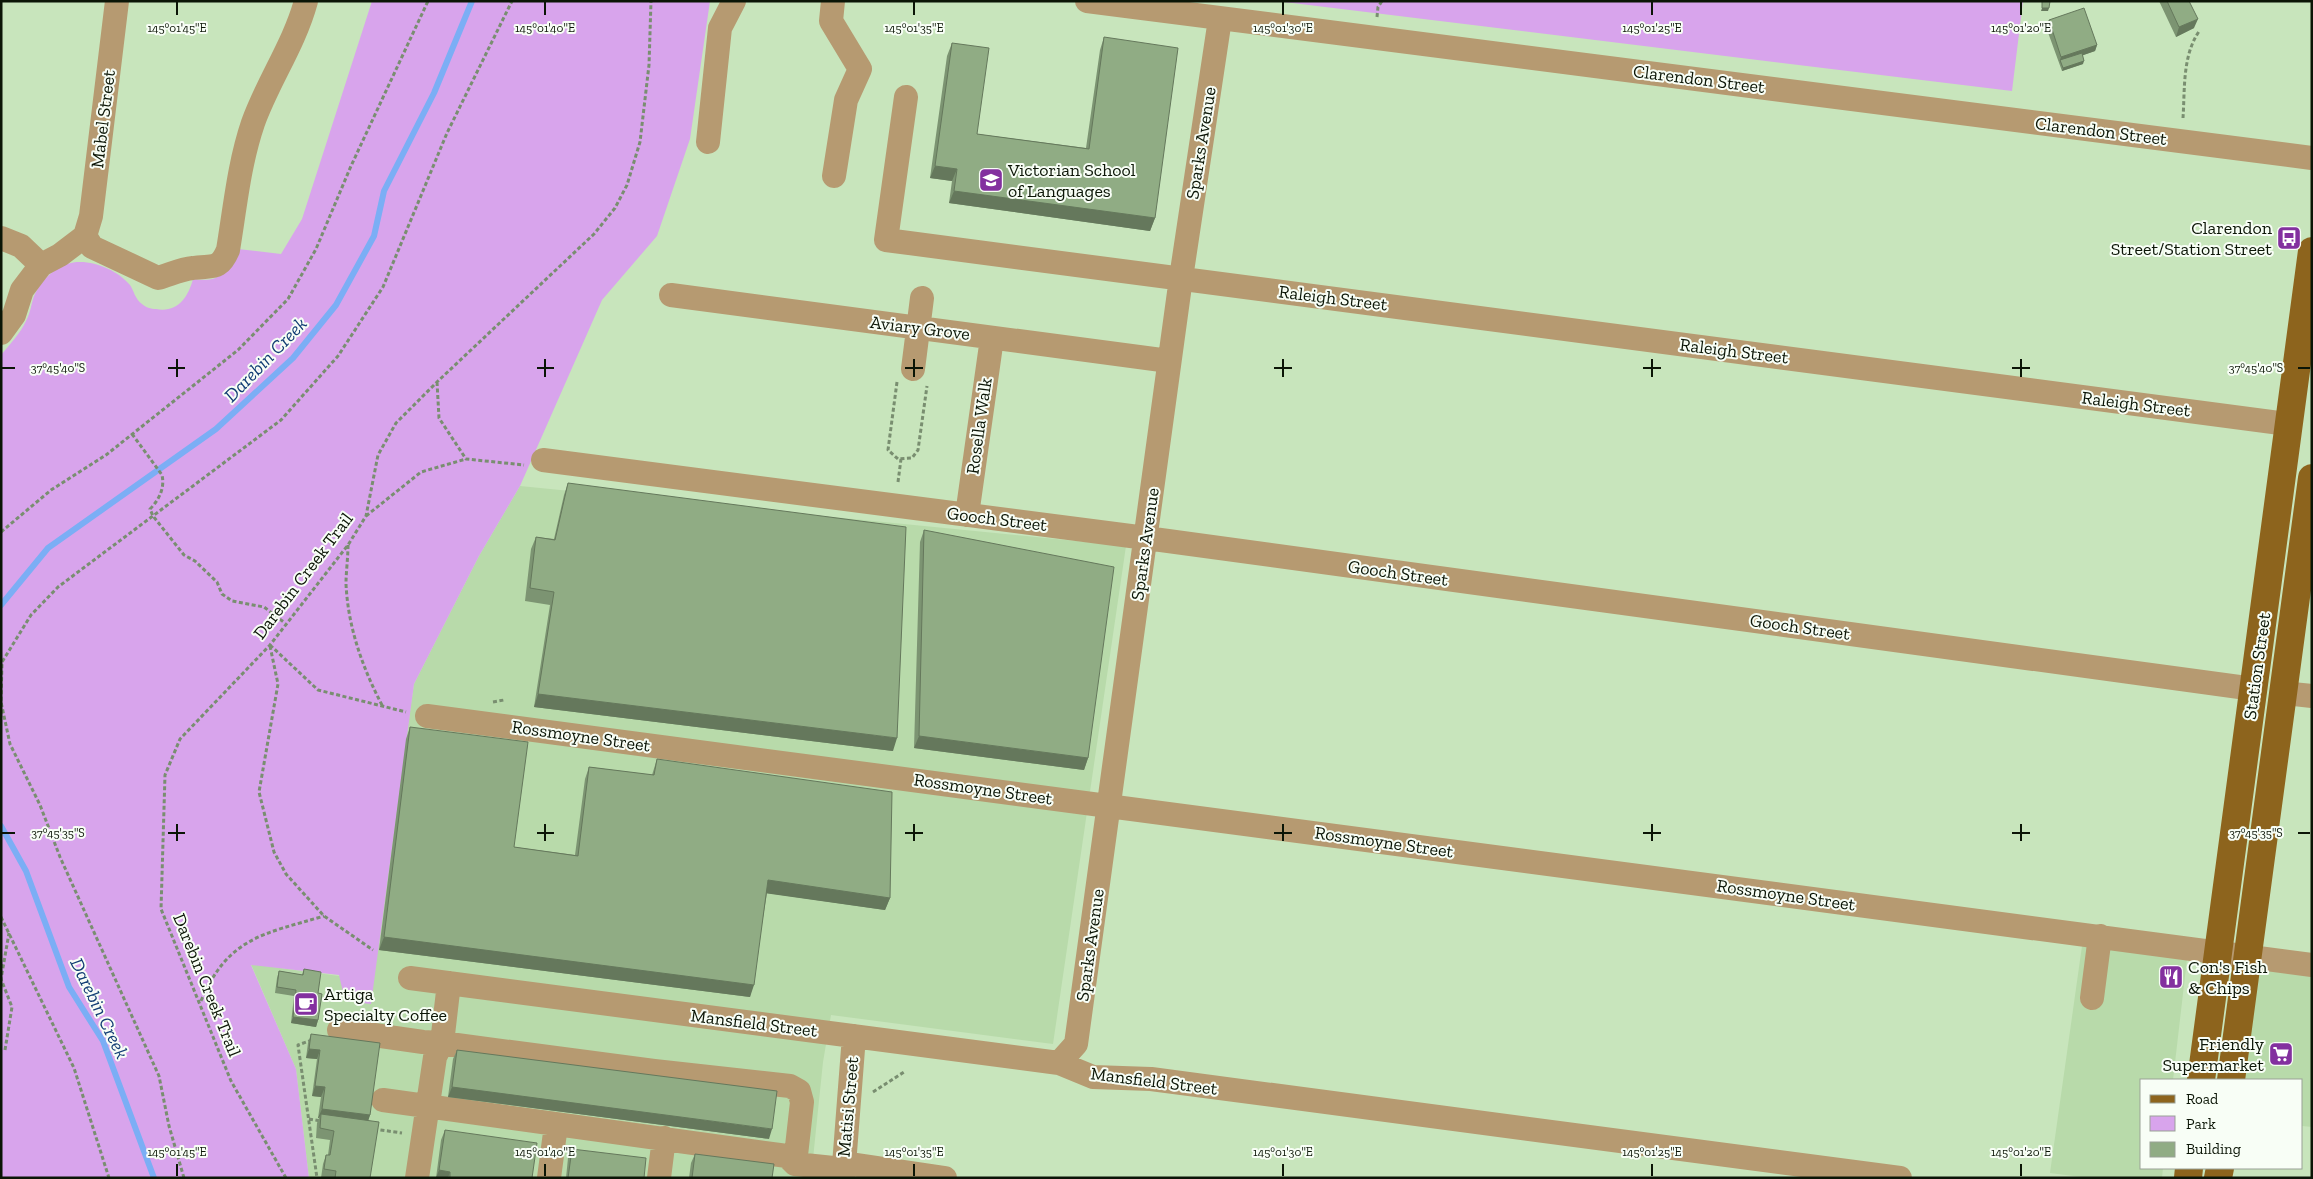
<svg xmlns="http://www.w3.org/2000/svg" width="2313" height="1179" viewBox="0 0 2313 1179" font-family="'Zilla Slab',serif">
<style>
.built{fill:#b8daaa}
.green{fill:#d8a4ec}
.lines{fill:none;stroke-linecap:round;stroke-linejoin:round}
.stream{stroke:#7baef5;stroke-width:6}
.path{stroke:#798e70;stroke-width:3;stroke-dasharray:4 2.5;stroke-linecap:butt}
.minor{stroke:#b69a71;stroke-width:24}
.major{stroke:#8d641d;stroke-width:28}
.wall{fill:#7c9472}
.shaded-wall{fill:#65785c}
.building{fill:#90ac84;stroke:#65785c}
.ticks{fill:none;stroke:#0b1506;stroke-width:2}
.labels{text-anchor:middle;stroke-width:4;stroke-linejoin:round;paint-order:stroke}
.street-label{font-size:18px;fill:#0b1506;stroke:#f8fef6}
.poi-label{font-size:18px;fill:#0b1506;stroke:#f8fef6;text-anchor:start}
.water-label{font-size:19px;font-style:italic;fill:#123d74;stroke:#f8fef6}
.ticks-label{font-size:12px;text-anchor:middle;fill:#0b1506;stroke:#f8fef6;stroke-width:4;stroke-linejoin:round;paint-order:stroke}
</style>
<rect width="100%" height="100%" fill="#c8e5bc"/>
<!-- built -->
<path class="built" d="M520,486L1126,546L1053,1044L831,1015L823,1062L811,1178H309L296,1069L251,964L339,976L406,739L414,684L479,556Z
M2082,946L2187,959L2173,1080H2142V1168H2163L2162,1178H2089L2050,1173Z
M2260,965L2312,974V1127L2302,1126V1080H2243Z"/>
<!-- green -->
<path class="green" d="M372,1H710L690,139L657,236L602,300L520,486L479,556L414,684L371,1004L345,1001L339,975L251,965L296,1069L309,1178H1V355C10,344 20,334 26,321C30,314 31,306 33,299C38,284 52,269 67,264C87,257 117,269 130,285C134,291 135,299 142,304C145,307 151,309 156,309C177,313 188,298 193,279C222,283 224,273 238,249L281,254L302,219Z
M1276,1H2023L2012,91Z"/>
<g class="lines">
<!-- stream -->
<path class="stream" d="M1,605L48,548L216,429L293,358L336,305L374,236L384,191L434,93L472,1
M1,826L26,871L69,987L103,1041L154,1178"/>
<!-- path -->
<path class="path" d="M1377,17L1378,7L1382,1
M2183,118C2185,89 2182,55 2200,30
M437,382L439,418L466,459L524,465
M897,382L888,450L898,459L912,458L918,450L927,386
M132,434L162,475C165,488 159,500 150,509L153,516L184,555L195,561L217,582L222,594L232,601L264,607L285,623
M898,482L901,459
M366,516L421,472L466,459
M1,532L51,490L106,455L238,350L288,299L316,249L351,166L428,1
M348,545C348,558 346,572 346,584C348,628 363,669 383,707
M270,645L318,690L406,712
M270,646L278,684L259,792L274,852L286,874L324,916L373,950
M493,702L504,700
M1,917L74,1068L109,1178
M201,1001C228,937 264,934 324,916
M312,1040L298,1045L317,1178
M5,1050L12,1007L1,979L9,933
M873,1092L904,1072
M309,1119L321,1121
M374,1129L402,1133
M184,1178L169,1126L159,1076L60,857L40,805L10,744L1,702L2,662L31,615L58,587L281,420L338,356L383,287L447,133L512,1
M286,1178L231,1081L161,909L165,775L180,739L270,645L348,545L366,516L378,455L396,423L437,382L594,234L615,208L627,185L640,142L649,65L651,1"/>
<!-- minor -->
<path class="minor" d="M833,1L831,21L860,69L846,100L834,176
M1087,1L2312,158
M906,97L886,240L2288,424
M708,142L720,28L734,1
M85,236L91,216L117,1
M1,238L21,246L41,265L60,255L85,236L92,247L158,278C169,275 181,269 193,268C212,265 219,271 228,250C235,208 239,164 253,123C268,81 294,45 306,1
M671,295L1169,361
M1,333L14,315L22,290L41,265
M913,369L922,298
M543,460L1146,538L2254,689
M967,515L992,338
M2283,693L2312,696
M427,716L2312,965
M410,978L1059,1063L1093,1077L1151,1079L1900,1178
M2092,998L2100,936
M339,1030L423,1042L442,1043L654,1071L790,1086L799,1091L802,1102L795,1164
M1059,1063L1076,1044L1181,278L1220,19
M383,1100L787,1156L795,1164L843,1169
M844,1163L945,1178
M417,1178L435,1057L442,1043L449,983
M549,1178L556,1125
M659,1178L664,1138
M843,1178L854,1036"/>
<!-- major -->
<path class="major" d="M2201,1080L2312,251
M2231,1080L2312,478
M2188,1178L2189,1168
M2218,1178L2220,1168"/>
</g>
<!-- wall -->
<path class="wall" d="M2159,1H2189L2194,28L2176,37Z
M2049,20L2097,45L2095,51L2083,55V64L2062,71L2046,27Z
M1104,37L1155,218L1150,231L949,203L952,181L930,178L947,56L952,43L977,134L1086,148L1100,50Z
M568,483L893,751L534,707L550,605L525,601L531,549L536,537L554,539L564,495Z
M924,530L1088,758L1084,770L914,748L920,542Z
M410,727L514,847L575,855L585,779L589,767L652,775L657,759L890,898L885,910L767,893L750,997L379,950L406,739Z
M304,969L318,993V1020L316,1027L291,1023L294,996L275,993L277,978L279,971L302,975Z
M311,1034L370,1115L368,1121L370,1178H321L323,1164L326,1155H328L330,1140L316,1138L317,1123L319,1118H318L321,1097L312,1096L317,1059L306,1058L308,1043Z
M457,1050L769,1139L448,1097L453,1059Z
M445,1130L532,1178H436L441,1140Z
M572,1149L644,1178H566L568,1158Z
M695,1154L772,1178H689L691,1163Z"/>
<!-- shaded-wall -->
<path class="shaded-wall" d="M2042,8H2049L2048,11H2041Z
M2198,19L2194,28L2176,37L2179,27Z
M2097,45L2095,51L2061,63L2060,60L2061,57Z
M2084,61L2083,64L2062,71L2063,68Z
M935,166L957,169L952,181L930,178Z
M954,191L1155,218L1150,231L949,203Z
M538,694L897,738L893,751L534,707Z
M919,736L1088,758L1084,770L914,748Z
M768,880L890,898L885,910L764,893Z
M384,937L754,985L750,997L379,950Z
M293,1017L318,1020L316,1027L291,1023Z
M309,1049L320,1050L317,1059L306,1058Z
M315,1086L325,1087L321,1097L312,1096Z
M452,1087L772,1129L769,1139L448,1097Z
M322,1109L370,1115L367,1124L321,1114L319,1118H318Z
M439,1170L450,1172L448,1178H436Z"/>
<!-- building -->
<path class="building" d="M2042,1H2050L2049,8H2042Z
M2167,1H2189L2198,19L2179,27Z
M2084,8L2097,45L2061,57L2049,20Z
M1104,37L1178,48L1155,218L954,191L957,169L935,166L952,43L989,48L977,134L1089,149Z
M2082,53L2084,61L2063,68L2060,60Z
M568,483L906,527L897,738L538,694L554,592L530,588L536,537L555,540Z
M924,530L1114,567L1088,758L919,736Z
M410,727L528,742L514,847L578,856L589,767L654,775L657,759L892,792L890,898L768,880L754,985L384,937Z
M304,969L321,972L318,993L322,994L318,1020L293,1017L296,990L277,987L279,971L303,975Z
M311,1034L380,1043L370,1115L322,1109L325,1087L315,1086L320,1050L309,1049Z
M457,1050L777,1091L772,1129L452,1087Z
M321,1114L379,1122L370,1178H335L336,1171L324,1169L326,1155H330L334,1131L320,1128Z
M445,1130L537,1143L532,1178H450V1172L439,1170Z
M572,1149L646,1158L644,1178H568Z
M695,1154L774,1164L772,1178H692Z"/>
<!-- ticks -->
<path class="ticks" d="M177,2V15M545,2V15M914,2V15M1283,2V15M1652,2V15M2021,2V15M177,359V377M545,359V377M914,359V377M1283,359V377M1652,359V377M2021,359V377M2,368H15M168,368H185M537,368H554M905,368H923M1274,368H1292M1643,368H1661M2012,368H2030M2298,368H2310M177,824V841M545,824V841M914,824V841M1283,824V841M1652,824V841M2021,824V841M2,833H15M168,833H185M537,833H554M905,833H923M1274,833H1292M1643,833H1661M2012,833H2030M2298,833H2310M177,1164V1176M545,1164V1176M914,1164V1176M1283,1164V1176M1652,1164V1176M2021,1164V1176"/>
<!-- icons -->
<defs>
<symbol id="school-square" viewBox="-11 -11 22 22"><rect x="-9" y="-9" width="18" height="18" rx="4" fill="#83309f" stroke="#f8fef6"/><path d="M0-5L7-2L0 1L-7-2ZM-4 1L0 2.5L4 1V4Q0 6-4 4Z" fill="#fff"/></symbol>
<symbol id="bus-square" viewBox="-11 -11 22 22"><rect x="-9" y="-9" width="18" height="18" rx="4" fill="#83309f" stroke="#f8fef6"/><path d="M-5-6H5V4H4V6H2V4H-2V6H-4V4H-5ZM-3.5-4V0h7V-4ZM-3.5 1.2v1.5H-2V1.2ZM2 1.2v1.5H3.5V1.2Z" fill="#fff"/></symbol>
<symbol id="restaurant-square" viewBox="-11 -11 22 22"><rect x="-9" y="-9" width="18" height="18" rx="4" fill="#83309f" stroke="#f8fef6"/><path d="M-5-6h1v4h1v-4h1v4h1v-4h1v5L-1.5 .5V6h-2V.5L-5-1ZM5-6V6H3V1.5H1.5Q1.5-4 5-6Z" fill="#fff"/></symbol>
<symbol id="cafe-square" viewBox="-11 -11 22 22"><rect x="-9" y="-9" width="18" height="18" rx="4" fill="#83309f" stroke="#f8fef6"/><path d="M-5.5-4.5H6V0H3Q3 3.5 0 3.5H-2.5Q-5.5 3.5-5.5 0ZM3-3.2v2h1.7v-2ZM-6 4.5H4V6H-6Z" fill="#fff"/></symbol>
<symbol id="supermarket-square" viewBox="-11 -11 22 22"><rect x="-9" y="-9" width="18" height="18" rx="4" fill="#83309f" stroke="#f8fef6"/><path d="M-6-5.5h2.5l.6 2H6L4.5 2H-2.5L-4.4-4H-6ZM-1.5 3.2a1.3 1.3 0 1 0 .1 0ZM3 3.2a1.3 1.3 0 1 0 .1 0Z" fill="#fff"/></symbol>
</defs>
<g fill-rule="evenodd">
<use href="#school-square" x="977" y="166" width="28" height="28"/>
<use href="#bus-square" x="2275" y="224" width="28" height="28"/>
<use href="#restaurant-square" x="2157" y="963" width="28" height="28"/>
<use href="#cafe-square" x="292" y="990" width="28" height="28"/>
<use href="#supermarket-square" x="2267" y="1040" width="28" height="28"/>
</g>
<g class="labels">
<!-- street labels -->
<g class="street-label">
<text transform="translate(1699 79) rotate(7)" y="6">Clarendon Street</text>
<text transform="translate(103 119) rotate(-83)" y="6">Mabel Street</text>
<text transform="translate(2101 131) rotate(7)" y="6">Clarendon Street</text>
<text transform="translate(1201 143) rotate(-81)" y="6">Sparks Avenue</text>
<text transform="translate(1333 298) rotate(7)" y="6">Raleigh Street</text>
<text transform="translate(920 328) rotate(7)" y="6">Aviary Grove</text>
<text transform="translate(1734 351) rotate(7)" y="6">Raleigh Street</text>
<text transform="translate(2136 404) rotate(7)" y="6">Raleigh Street</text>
<text transform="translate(979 426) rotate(-82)" y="6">Rosella Walk</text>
<text transform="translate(997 519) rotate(7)" y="6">Gooch Street</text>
<text transform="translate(1145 544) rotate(-82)" y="6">Sparks Avenue</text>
<text transform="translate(1398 573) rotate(8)" y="6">Gooch Street</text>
<text transform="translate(303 576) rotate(-53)" y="6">Darebin Creek Trail</text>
<text transform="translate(1800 627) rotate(8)" y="6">Gooch Street</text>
<text transform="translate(2257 666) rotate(-82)" y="6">Station Street</text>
<text transform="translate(581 736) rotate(8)" y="6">Rossmoyne Street</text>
<text transform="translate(983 789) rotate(8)" y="6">Rossmoyne Street</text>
<text transform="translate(1384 842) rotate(8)" y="6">Rossmoyne Street</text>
<text transform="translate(1786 895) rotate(8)" y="6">Rossmoyne Street</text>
<text transform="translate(1090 945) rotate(-82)" y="6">Sparks Avenue</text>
<text transform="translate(207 985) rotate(68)" y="6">Darebin Creek Trail</text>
<text transform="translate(754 1023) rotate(7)" y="6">Mansfield Street</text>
<text transform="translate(1154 1081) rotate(7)" y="6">Mansfield Street</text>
<text transform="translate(848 1107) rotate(-85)" y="6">Matisi Street</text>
</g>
<!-- poi labels -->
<g class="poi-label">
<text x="1008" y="176">Victorian School<tspan x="1008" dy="21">of Languages</tspan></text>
<text x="2272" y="234" text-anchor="end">Clarendon<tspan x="2272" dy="21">Street/Station Street</tspan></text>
<text x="2188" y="973">Con's Fish<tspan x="2188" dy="21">&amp; Chips</tspan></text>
<text x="324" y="1000">Artiga<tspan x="324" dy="21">Specialty Coffee</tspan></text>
<text x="2264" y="1050" text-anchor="end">Friendly<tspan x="2264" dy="21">Supermarket</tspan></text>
</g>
<!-- water labels -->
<g class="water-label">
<text transform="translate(265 359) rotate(-46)" y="7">Darebin Creek</text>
<text transform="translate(100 1008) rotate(64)" y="7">Darebin Creek</text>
</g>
</g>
<g class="ticks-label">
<text x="177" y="32">145°01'45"E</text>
<text x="545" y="32">145°01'40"E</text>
<text x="914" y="32">145°01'35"E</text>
<text x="1283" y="32">145°01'30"E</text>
<text x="1652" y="32">145°01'25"E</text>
<text x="2021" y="32">145°01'20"E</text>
<text x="2256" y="372">37°45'40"S</text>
<text x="58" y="372">37°45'40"S</text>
<text x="2256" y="837">37°45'35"S</text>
<text x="58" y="837">37°45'35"S</text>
<text x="177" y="1156">145°01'45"E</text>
<text x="545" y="1156">145°01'40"E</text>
<text x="914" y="1156">145°01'35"E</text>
<text x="1283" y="1156">145°01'30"E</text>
<text x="1652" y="1156">145°01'25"E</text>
<text x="2021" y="1156">145°01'20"E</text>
</g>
<!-- border -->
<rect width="2313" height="1179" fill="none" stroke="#0b1506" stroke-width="5"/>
<!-- legend -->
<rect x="2140" y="1079" width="162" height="90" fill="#f8fef6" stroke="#99a196"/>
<rect x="2150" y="1095" width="25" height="8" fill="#8d641d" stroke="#99a196"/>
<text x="2186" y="1104" font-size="15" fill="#0b1506">Road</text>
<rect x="2150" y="1116" width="25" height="15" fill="#d8a4ec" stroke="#99a196"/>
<text x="2186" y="1129" font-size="15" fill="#0b1506">Park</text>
<rect x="2150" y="1142" width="25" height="15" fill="#90ac84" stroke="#99a196"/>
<text x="2186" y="1154" font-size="15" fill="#0b1506">Building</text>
</svg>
